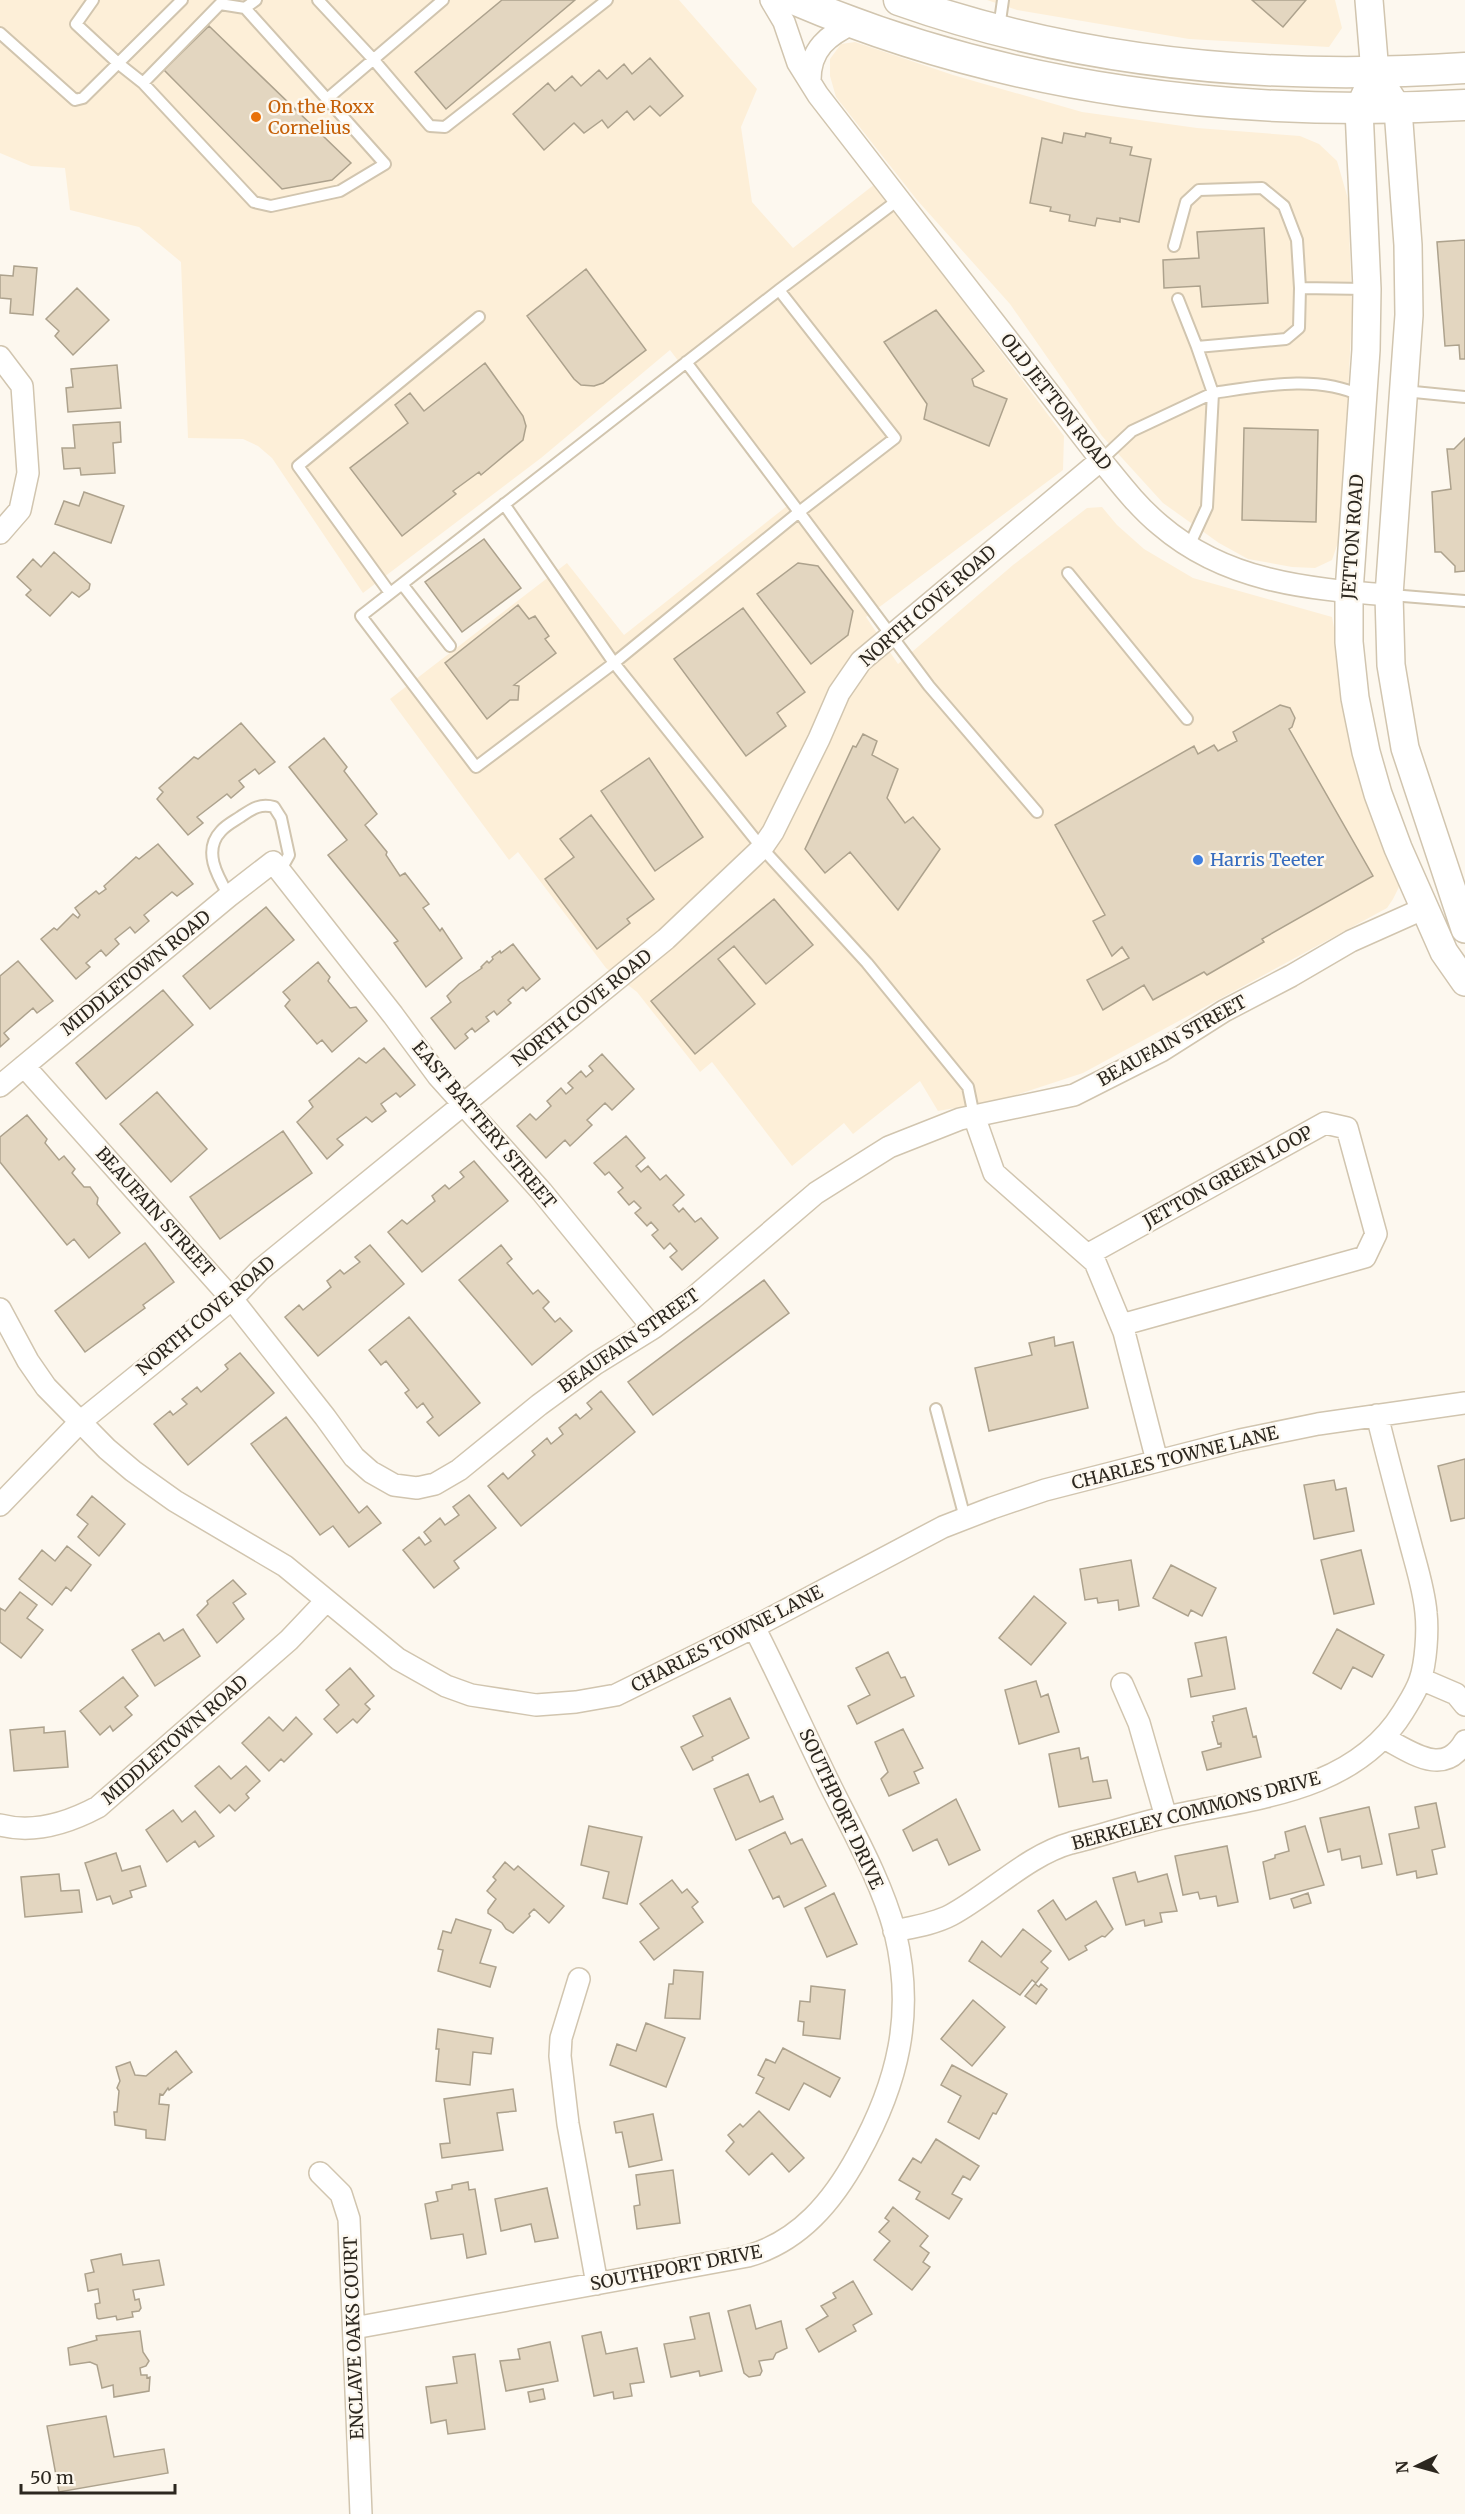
<svg xmlns="http://www.w3.org/2000/svg" width="1465" height="2514" viewBox="0 0 1465 2514" font-family="Merriweather,serif">
<style>
.built{fill:#fdefd8}
.building{fill:#e3d6c0;stroke:#ada28d;stroke-width:1.5}
.lines{fill:none;stroke-linecap:round;stroke-linejoin:round}
.service-casing{stroke:#d1c5af;stroke-width:14}
.minor-casing{stroke:#d1c5af;stroke-width:24}
.tertiary-casing{stroke:#d1c5af;stroke-width:30}
.secondary-casing{stroke:#d1c5af;stroke-width:33}
.service{stroke:#fff;stroke-width:10}
.minor{stroke:#fff;stroke-width:21}
.tertiary{stroke:#fff;stroke-width:27}
.secondary{stroke:#fff;stroke-width:30}
.food-dot{fill:#e8710a;stroke:#fdf8ef;stroke-width:2}
.shop-dot{fill:#3f7fe0;stroke:#fdf8ef;stroke-width:2}
.labels{text-anchor:middle;stroke-width:5;stroke-linejoin:round;paint-order:stroke}
.food-label{font-size:18px;fill:#c56008;stroke:#fdf8ef;text-anchor:start}
.street-label{font-size:18px;fill:#2c271f;stroke:#fdf8ef}
.shop-label{font-size:18px;fill:#366cbe;stroke:#fdf8ef;text-anchor:start}
</style>
<rect width="100%" height="100%" fill="#fdf8ef"/>
<!-- built -->
<path class="built" d="M0,0H679L757,89L741,127L752,202L793,248L875,184L1064,436L1063,470L866,617L898,664L1013,565L1087,508L1102,507L1117,525L1144,549L1193,578L1332,617L1364,787L1399,887L1393,899L1387,908L1083,1073L1001,1100L938,1111L920,1081L853,1134L844,1123L792,1166L712,1062L700,1072L637,992L606,968L518,852L509,860L390,699L567,563L624,635L787,506L670,350L541,458L363,593L272,458L258,446L243,439L188,438L181,262L139,227L70,210L65,168L31,166L0,153Z
M987,0H1335L1342,28L1329,47L1189,39L1017,10Z
M855,42L953,75L1082,112L1197,128L1300,136L1319,144L1337,161L1348,199L1352,313L1341,534L1332,560L1315,568L1292,567L1248,559L1219,543L1163,503L1102,436L1010,304L917,200L836,97L830,76V59L841,44Z"/>
<!-- building -->
<path class="building" d="M502,0H575L446,109L415,72Z
M1252,0H1306L1283,27Z
M209,26L351,163L332,180L282,189L164,70Z
M650,58L683,96L660,116L650,106L634,120L627,111L608,128L602,120L584,133L574,123L544,150L513,114L548,83L555,91L572,76L581,86L599,70L607,79L624,64L632,74Z
M1064,133L1085,137L1086,133L1111,138L1110,143L1132,147L1130,155L1151,159L1139,222L1120,218V222L1097,218L1095,226L1069,221L1070,215L1050,211L1051,207L1030,203L1042,138L1062,143Z
M1264,228L1268,303L1202,307L1200,286L1164,288L1163,260L1199,258L1197,232Z
M1465,240V359H1460L1459,345L1445,346L1437,242Z
M14,266L37,268L33,315L10,313L11,299L0,298V275L13,276Z
M586,269L646,350L603,383L594,386L581,385L574,379L527,316Z
M77,288L109,320L73,355L55,336L59,331L46,319Z
M936,310L984,371L972,379L974,386L1007,399L989,446L924,419L927,404L884,342Z
M485,363L523,416L526,426L523,440L481,475L479,472L453,491L456,494L402,536L350,468L408,423L395,405L410,393L424,411Z
M117,365L121,408L68,412L66,388L73,387L71,369Z
M120,422L121,442L113,443L115,473L81,475L80,468L64,469L62,448H75L73,425Z
M1244,428L1318,430L1316,522L1242,520Z
M1465,438V571L1455,572V566L1441,552H1435L1432,492L1451,489L1447,449H1454Z
M84,492L124,506L111,543L55,524L64,501L79,506Z
M484,539L521,588L462,632L425,582Z
M54,552L90,584L89,589L79,597L72,592L50,616L26,595L31,590L17,577L33,559L41,567Z
M798,563L818,566L853,611L848,635L811,664L757,594Z
M518,605L529,619L535,616L549,636L545,639L556,653L514,685L519,686L518,700H510L487,719L445,663Z
M743,608L805,692L777,713L786,726L746,756L674,659Z
M1280,705L1290,708L1295,718L1292,727L1289,729L1373,876L1262,939L1264,942L1207,975L1204,972L1153,1000L1144,985L1103,1010L1087,980L1129,958L1122,947L1112,956L1093,921L1105,915L1055,825L1194,746L1198,754L1214,745L1218,751L1237,741L1233,732Z
M241,723L275,762L259,774L255,769L239,781L244,787L231,798L227,794L197,817L203,823L188,835L157,799L163,792L159,788L194,757L198,759Z
M863,734L877,741L872,755L898,769L887,798L905,823L913,817L940,849L898,910L850,852L825,873L805,849L853,746L856,747Z
M324,738L347,767L344,771L377,814L365,825L387,852L386,855L400,876L405,873L429,904L423,908L440,931L442,928L462,958L426,987L394,943L398,941L328,855L347,840L289,767Z
M649,758L703,837L655,871L601,791Z
M591,815L654,899L627,919L630,923L597,949L545,879L574,857L560,839Z
M158,844L193,884L177,896L172,892L144,915L149,921L135,933L130,927L115,939L119,944L106,956L101,950L86,963L90,967L76,979L41,939L54,928L57,930L73,914L78,918L80,915L75,908L96,891L99,894L106,889L104,886L136,857L139,859Z
M774,899L813,945L766,984L734,946L718,959L755,1004L695,1054L651,1001Z
M266,907L294,940L210,1009L183,976Z
M513,944L540,979L526,991L523,987L515,994L508,1000L511,1003L497,1015L494,1011L486,1017L489,1021L475,1032L472,1028L465,1034L468,1038L455,1049L431,1018L451,1002L447,996L459,984L482,968L481,967L487,961L489,963L493,959L492,957L500,951L501,953Z
M18,961L53,1001L37,1013L33,1008L4,1033L9,1039L0,1047V976Z
M318,962L330,977L328,981L350,1008L356,1007L367,1021L332,1052L322,1040L317,1044L285,1006L290,1000L283,992Z
M163,990L193,1025L106,1099L76,1063Z
M384,1048L415,1085L400,1097L396,1093L381,1104L386,1111L372,1122L366,1117L337,1139L343,1145L327,1159L297,1122L313,1107L309,1101L359,1058L366,1063Z
M602,1054L634,1089L612,1110L605,1103L587,1120L592,1125L570,1146L565,1140L546,1158L517,1126L530,1114L536,1120L551,1106L547,1101L561,1088L566,1094L573,1088L568,1083L581,1071L586,1077L593,1071L589,1066Z
M157,1092L207,1149L171,1182L120,1124Z
M27,1115L47,1139L45,1143L59,1160L64,1156L75,1169L72,1173L84,1187H90L98,1198L97,1204L120,1233L89,1258L74,1239L67,1245L0,1162V1137Z
M283,1131L312,1173L220,1239L190,1197Z
M626,1136L645,1158L636,1166L641,1172L648,1166L660,1180L666,1175L684,1195L673,1205L679,1212L683,1208L695,1222L701,1218L718,1238L682,1270L670,1257L677,1251L670,1243L664,1249L652,1235L658,1230L651,1222L647,1226L635,1213L641,1208L634,1201L629,1205L618,1192L623,1188L609,1172L605,1175L594,1163Z
M474,1161L508,1201L422,1272L388,1232L402,1220L407,1224L435,1201L432,1196L445,1185L449,1189L464,1177L460,1172Z
M145,1243L174,1282L143,1305L145,1308L85,1352L55,1311Z
M370,1245L404,1284L318,1356L285,1317L299,1305L303,1310L331,1287L327,1281L340,1270L344,1274L360,1262L355,1257Z
M501,1245L512,1259L507,1263L533,1294L538,1290L549,1302L543,1308L555,1322L560,1318L572,1331L532,1365L459,1280Z
M764,1280L789,1313L653,1415L628,1382Z
M409,1317L480,1403L439,1436L427,1422L433,1417L423,1403L417,1408L405,1393L409,1390L386,1361L381,1365L369,1350Z
M1054,1337L1055,1346L1073,1342L1088,1408L989,1431L975,1368L1032,1355L1029,1343Z
M240,1353L274,1393L188,1465L154,1424L170,1411L173,1415L187,1404L182,1399L197,1387L201,1392L228,1369L225,1365Z
M601,1391L635,1432L521,1526L488,1486L503,1473L508,1479L535,1455L532,1451L547,1438L551,1444L563,1434L559,1428L576,1414L580,1419L592,1409L587,1403Z
M286,1417L359,1513L367,1506L381,1523L349,1547L333,1526L320,1535L251,1444Z
M1465,1459V1518L1451,1521L1438,1466Z
M1334,1480L1336,1490L1346,1488L1354,1531L1314,1539L1304,1485Z
M469,1495L496,1528L454,1561L459,1568L434,1588L403,1550L419,1537L425,1545L431,1541L424,1532L440,1518L445,1525L459,1515L453,1507Z
M92,1496L125,1524L99,1556L78,1537L88,1524L77,1515Z
M67,1546L91,1565L71,1591L66,1587L52,1605L19,1579L42,1550L55,1561Z
M1361,1550L1374,1604L1334,1614L1321,1560Z
M1131,1560L1139,1606L1119,1610L1118,1600L1098,1603L1097,1598L1085,1600L1080,1569Z
M1171,1565L1216,1588L1202,1616L1191,1610L1188,1616L1153,1598Z
M233,1580L246,1594L233,1603L244,1619L217,1643L197,1615L208,1604L207,1601Z
M20,1592L37,1605L27,1618L43,1630L21,1658L0,1642V1608L5,1611Z
M1034,1596L1066,1623L1031,1665L999,1638Z
M183,1629L200,1656L155,1686L132,1650L159,1633L164,1641Z
M1337,1629L1384,1655L1372,1677L1353,1667L1341,1689L1313,1673Z
M1226,1637L1235,1689L1191,1697L1188,1679L1202,1676L1195,1643Z
M888,1652L901,1678L905,1677L914,1696L857,1724L848,1706L870,1695L856,1668Z
M350,1668L374,1696L365,1704L370,1709L357,1723L353,1719L337,1733L324,1719L339,1705L326,1690Z
M123,1677L138,1696L125,1707L132,1715L113,1731L110,1726L100,1735L80,1711Z
M1036,1681L1041,1697L1048,1694L1059,1732L1019,1744L1005,1690Z
M730,1698L749,1738L712,1757L713,1760L693,1770L681,1747L703,1736L693,1716Z
M1246,1708L1253,1737L1256,1736L1261,1757L1207,1770L1202,1752L1221,1747V1743L1218,1744L1212,1722L1214,1721L1213,1716Z
M269,1717L283,1731L296,1717L312,1734L284,1762L281,1759L269,1771L242,1743Z
M44,1727V1733L65,1731L68,1767L14,1771L10,1730Z
M903,1729L923,1768L914,1772L919,1783L889,1796L881,1779L888,1772L875,1742Z
M1079,1748L1081,1759L1088,1757L1093,1782L1107,1780L1111,1798L1059,1807L1049,1754Z
M219,1766L231,1779L246,1766L260,1781L246,1794L249,1798L235,1811L229,1805L220,1813L195,1786Z
M748,1774L760,1802L773,1796L783,1819L736,1840L714,1789Z
M956,1799L980,1850L949,1865L937,1839L913,1851L903,1830Z
M1436,1803L1445,1847L1432,1850L1437,1874L1417,1878L1416,1871L1397,1875L1389,1834L1419,1828L1415,1807Z
M1369,1807L1382,1864L1362,1868L1360,1856L1342,1860L1340,1849L1328,1852L1320,1818Z
M173,1810L182,1822L195,1811L214,1836L199,1847L195,1841L167,1862L146,1830Z
M589,1826L642,1837L627,1904L603,1898L609,1872L581,1865Z
M1305,1826L1324,1885L1270,1899L1263,1862L1275,1858V1855L1289,1851L1285,1832Z
M785,1832L791,1844L802,1839L826,1886L784,1907L779,1896L773,1899L749,1850Z
M1227,1846L1238,1902L1218,1906L1216,1896L1200,1899L1198,1892L1183,1895L1175,1856Z
M116,1853L122,1871L140,1866L146,1886L130,1891L132,1897L113,1904L110,1896L97,1900L85,1863Z
M505,1862L514,1870L518,1866L564,1906L549,1923L534,1909L529,1914L530,1916L513,1933L506,1929L502,1923L488,1913V1910L496,1899L487,1891L496,1880L493,1877Z
M1135,1872L1138,1882L1167,1874L1177,1911L1160,1913L1162,1922L1145,1926L1144,1920L1126,1925L1113,1878Z
M59,1874L61,1891L79,1890L82,1912L25,1917L21,1877Z
M672,1880L682,1893L687,1889L698,1902L692,1907L703,1922L654,1960L640,1942L659,1928L640,1904Z
M834,1893L857,1944L827,1957L805,1908Z
M1308,1893L1311,1903L1294,1908L1291,1899Z
M1053,1900L1066,1920L1096,1901L1113,1929L1105,1937L1102,1936L1085,1946L1087,1950L1069,1960L1038,1911Z
M456,1919L491,1930L480,1963L496,1967L490,1987L438,1971L443,1950L438,1949L443,1931L451,1933Z
M1023,1929L1051,1951L1041,1962L1048,1968L1036,1983L1032,1980L1020,1995L969,1961L982,1941L1001,1957Z
M674,1970L703,1972L700,2019L665,2018L669,1984H673Z
M1035,1984L1039,1987L1041,1984L1047,1989L1036,2004L1025,1996Z
M811,1986L845,1990L840,2039L803,2035L804,2022L798,2021L800,2001L810,2002Z
M973,2000L1005,2027L972,2066L941,2039Z
M646,2023L685,2038L666,2087L610,2065L617,2044L636,2051Z
M438,2029L493,2038L491,2054L473,2052L470,2085L436,2081L439,2049H436Z
M783,2048L840,2078L830,2097L804,2083L789,2110L756,2093L764,2078L758,2075L766,2059L775,2063Z
M176,2051L192,2072L169,2090L168,2088L163,2095L160,2094L159,2104L169,2105L165,2140L146,2138V2130L115,2125L114,2112H117L119,2091L117,2088L120,2081L116,2067L130,2062L135,2075L146,2076Z
M952,2065L1007,2094L996,2114L993,2113L979,2139L948,2122L961,2096L941,2085Z
M513,2089L516,2111L497,2113L503,2150L442,2158L440,2144L450,2143L444,2099Z
M759,2111L804,2158L789,2172L772,2153L749,2175L726,2151L734,2142L728,2135L740,2124L743,2127Z
M653,2114L662,2160L629,2167L622,2132L616,2133L614,2122Z
M936,2139L979,2166L970,2180L963,2176L952,2194L962,2199L949,2219L916,2199L920,2192L899,2180L913,2158L921,2163Z
M673,2170L680,2223L637,2229L634,2206L640,2205L636,2175Z
M468,2182L469,2190L475,2189L486,2254L467,2258L463,2234L431,2239L425,2204L438,2201L436,2192L452,2189V2185Z
M547,2188L558,2238L535,2242L531,2224L501,2231L495,2199Z
M893,2207L928,2236L920,2246L929,2253L923,2262L930,2267L912,2290L874,2260L890,2241L879,2232L889,2221L885,2218Z
M121,2254L123,2265L159,2260L164,2285L133,2290L135,2300L139,2299L141,2308L139,2311L132,2312L133,2317L117,2320L116,2316L99,2319L97,2318L95,2304L100,2303L98,2289L88,2291L85,2274L94,2272L91,2260Z
M853,2281L872,2314L853,2325L856,2331L819,2352L806,2329L828,2316L821,2306L836,2298L833,2293Z
M750,2305L756,2329L781,2321L787,2348L776,2353L773,2359L759,2361L762,2371L760,2375L749,2377L744,2373L728,2311Z
M709,2313L722,2371L700,2376L699,2371L671,2377L664,2344L695,2339L690,2317Z
M140,2331L143,2352L149,2361L146,2366L140,2368L141,2375H147V2378L150,2377L149,2391L114,2397L113,2385L102,2388L97,2365L90,2362L70,2365L68,2348L97,2340L96,2336Z
M601,2332L606,2354L637,2348L644,2382L630,2384L632,2396L614,2399L613,2392L594,2396L582,2336Z
M550,2342L558,2381L506,2391L500,2361L520,2359L518,2349Z
M475,2354L485,2429L448,2434L446,2420L431,2423L426,2387L457,2383L453,2357Z
M543,2389L545,2399L530,2402L528,2392Z
M106,2416L114,2457L164,2449L168,2473L59,2492L47,2426Z"/>
<g class="lines">
<defs>
<path id="service" d="M93,0L76,24L119,64L143,83L254,202L271,206L340,191L385,164L327,99
M256,0L245,8L327,99L443,0
M318,0L373,59L430,126L445,127L607,0
M999,28L1003,0
M0,33L75,100L83,98L182,0
M143,83L220,4L245,8
M898,200L779,290L361,616L476,767L614,663L762,848L867,963L968,1087L974,1116
M1174,246L1186,202L1199,190L1262,188L1284,206L1297,240L1300,288
M779,290L895,438L799,512L929,686L1037,812
M1178,299L1197,347
M1404,391L1465,397
M1362,396C1317,374 1261,386 1213,393L1197,347L1286,339L1299,328L1300,288L1367,289
M1101,460L1132,431L1213,393L1207,507L1189,546
M504,504L614,663L799,512L686,362
M1068,573L1187,719
M402,584L450,646
M390,593L298,466L479,317
M1391,595L1465,601
M229,896C218,877 202,851 221,831C226,825 234,821 240,817C252,809 260,803 274,807L281,818L289,855L280,871
M936,1409L965,1518"/>
<path id="minor" d="M771,0L784,22L798,63L818,95L1101,460C1119,482 1137,506 1160,525C1225,581 1306,589 1389,595
M810,80C810,49 828,35 854,23
M0,357L22,386L28,473L20,510L0,533
M24,1066L232,1299L325,1417L354,1457L371,1472L394,1485L417,1488L435,1484L459,1470L539,1405L595,1364L653,1328L692,1299L816,1193L889,1147L960,1119L1074,1095L1161,1051L1224,1011L1291,976L1351,941L1425,908
M0,1086L229,896L273,862L393,1015L438,1076L542,1192L653,1328
M974,1116L994,1173L1095,1262L1124,1332L1157,1461
M1087,1255L1325,1123L1347,1128L1376,1234L1365,1257L1121,1325
M0,1309L28,1361L46,1387L107,1449L133,1471L175,1501L285,1566L398,1659L446,1686L471,1695L536,1705L576,1702L616,1695L754,1627L943,1527L992,1508L1045,1490L1240,1440L1318,1424L1465,1403
M0,1505L80,1422L232,1299L260,1270L666,939L762,848L773,832L819,739L839,693L861,661L1101,460
M1421,1679L1456,1694L1465,1705
M1122,1684L1139,1723L1166,1817
M1384,1738C1411,1752 1444,1778 1465,1741
M0,1825C34,1834 68,1823 98,1807L289,1640L325,1602
M894,1931C913,1927 934,1924 951,1915C990,1894 1028,1855 1071,1843C1103,1835 1135,1824 1167,1817C1252,1798 1353,1793 1403,1712C1409,1702 1416,1692 1420,1680C1426,1663 1428,1631 1426,1613C1424,1588 1415,1562 1409,1538C1398,1497 1387,1456 1377,1415
M579,1979L561,2038L560,2056L568,2124L597,2284
M320,2173L341,2194L349,2219L361,2514
M354,2328L748,2256C800,2241 833,2201 858,2155C898,2083 915,2014 895,1932C882,1883 854,1833 831,1787C805,1734 781,1680 754,1627"/>
<path id="tertiary" d="M1369,0L1375,73L1359,109L1367,289L1366,350L1349,592V642L1355,698L1366,752L1378,794L1398,848L1444,952L1465,982
M1375,73L1398,109L1408,245L1409,315L1389,595L1391,665L1405,748L1465,929"/>
<path id="secondary" d="M796,0C1007,90 1238,118 1465,105
M899,0C1080,64 1275,81 1465,68"/>
</defs>
<!-- service casing -->
<use href="#service" class="service-casing"/>
<!-- minor casing -->
<use href="#minor" class="minor-casing"/>
<!-- tertiary casing -->
<use href="#tertiary" class="tertiary-casing"/>
<!-- secondary casing -->
<use href="#secondary" class="secondary-casing"/>
<!-- service -->
<use href="#service" class="service"/>
<!-- minor -->
<use href="#minor" class="minor"/>
<!-- tertiary -->
<use href="#tertiary" class="tertiary"/>
<!-- secondary -->
<use href="#secondary" class="secondary"/>
</g>
<!-- markers -->
<circle class="food-dot" cx="256" cy="117" r="6"/>
<circle class="shop-dot" cx="1198" cy="860" r="6"/>
<g class="labels">
<!-- food labels -->
<g class="food-label">
<text x="268" y="113">On the Roxx<tspan x="268" dy="21">Cornelius</tspan></text>
</g>
<!-- street labels -->
<g class="street-label">
<text transform="translate(1056 402) rotate(52)" y="6">OLD JETTON ROAD</text>
<text transform="translate(1353 537) rotate(-86)" y="6">JETTON ROAD</text>
<text transform="translate(928 606) rotate(-41)" y="6">NORTH COVE ROAD</text>
<text transform="translate(136 973) rotate(-39)" y="6">MIDDLETOWN ROAD</text>
<text transform="translate(582 1008) rotate(-39)" y="6">NORTH COVE ROAD</text>
<text transform="translate(1172 1041) rotate(-29)" y="6">BEAUFAIN STREET</text>
<text transform="translate(484 1125) rotate(50)" y="6">EAST BATTERY STREET</text>
<text transform="translate(1228 1177) rotate(-29)" y="6">JETTON GREEN LOOP</text>
<text transform="translate(155 1212) rotate(48)" y="6">BEAUFAIN STREET</text>
<text transform="translate(206 1316) rotate(-40)" y="6">NORTH COVE ROAD</text>
<text transform="translate(629 1341) rotate(-35)" y="6">BEAUFAIN STREET</text>
<text transform="translate(1175 1458) rotate(-14)" y="6">CHARLES TOWNE LANE</text>
<text transform="translate(727 1639) rotate(-27)" y="6">CHARLES TOWNE LANE</text>
<text transform="translate(175 1740) rotate(-41)" y="6">MIDDLETOWN ROAD</text>
<text transform="translate(841 1809) rotate(65)" y="6">SOUTHPORT DRIVE</text>
<text transform="translate(1196 1811) rotate(-15)" y="6">BERKELEY COMMONS DRIVE</text>
<text transform="translate(676 2268) rotate(-11)" y="6">SOUTHPORT DRIVE</text>
<text transform="translate(354 2338) rotate(-92)" y="6">ENCLAVE OAKS COURT</text>
</g>
<!-- shop labels -->
<g class="shop-label">
<text x="1210" y="866">Harris Teeter</text>
</g>
</g>
<!-- north arrow -->
<g transform="translate(1417 2466) rotate(265)" stroke="#fdf8ef" stroke-width="4.5" paint-order="stroke">
<path d="M0-4.5L10 22L0 15L-10 22Z" fill="#2c271f"/>
<text y="-9" font-size="16" font-weight="bold" text-anchor="middle" fill="#2c271f">N</text>
</g>
<!-- scale -->
<path d="M21 2484v9h154v-9" fill="none" stroke="#2c271f" stroke-width="3"/>
<text x="30" y="2484" font-size="18" fill="#2c271f" stroke="#fdf8ef" stroke-width="4.5" paint-order="stroke">50 m</text>
</svg>
